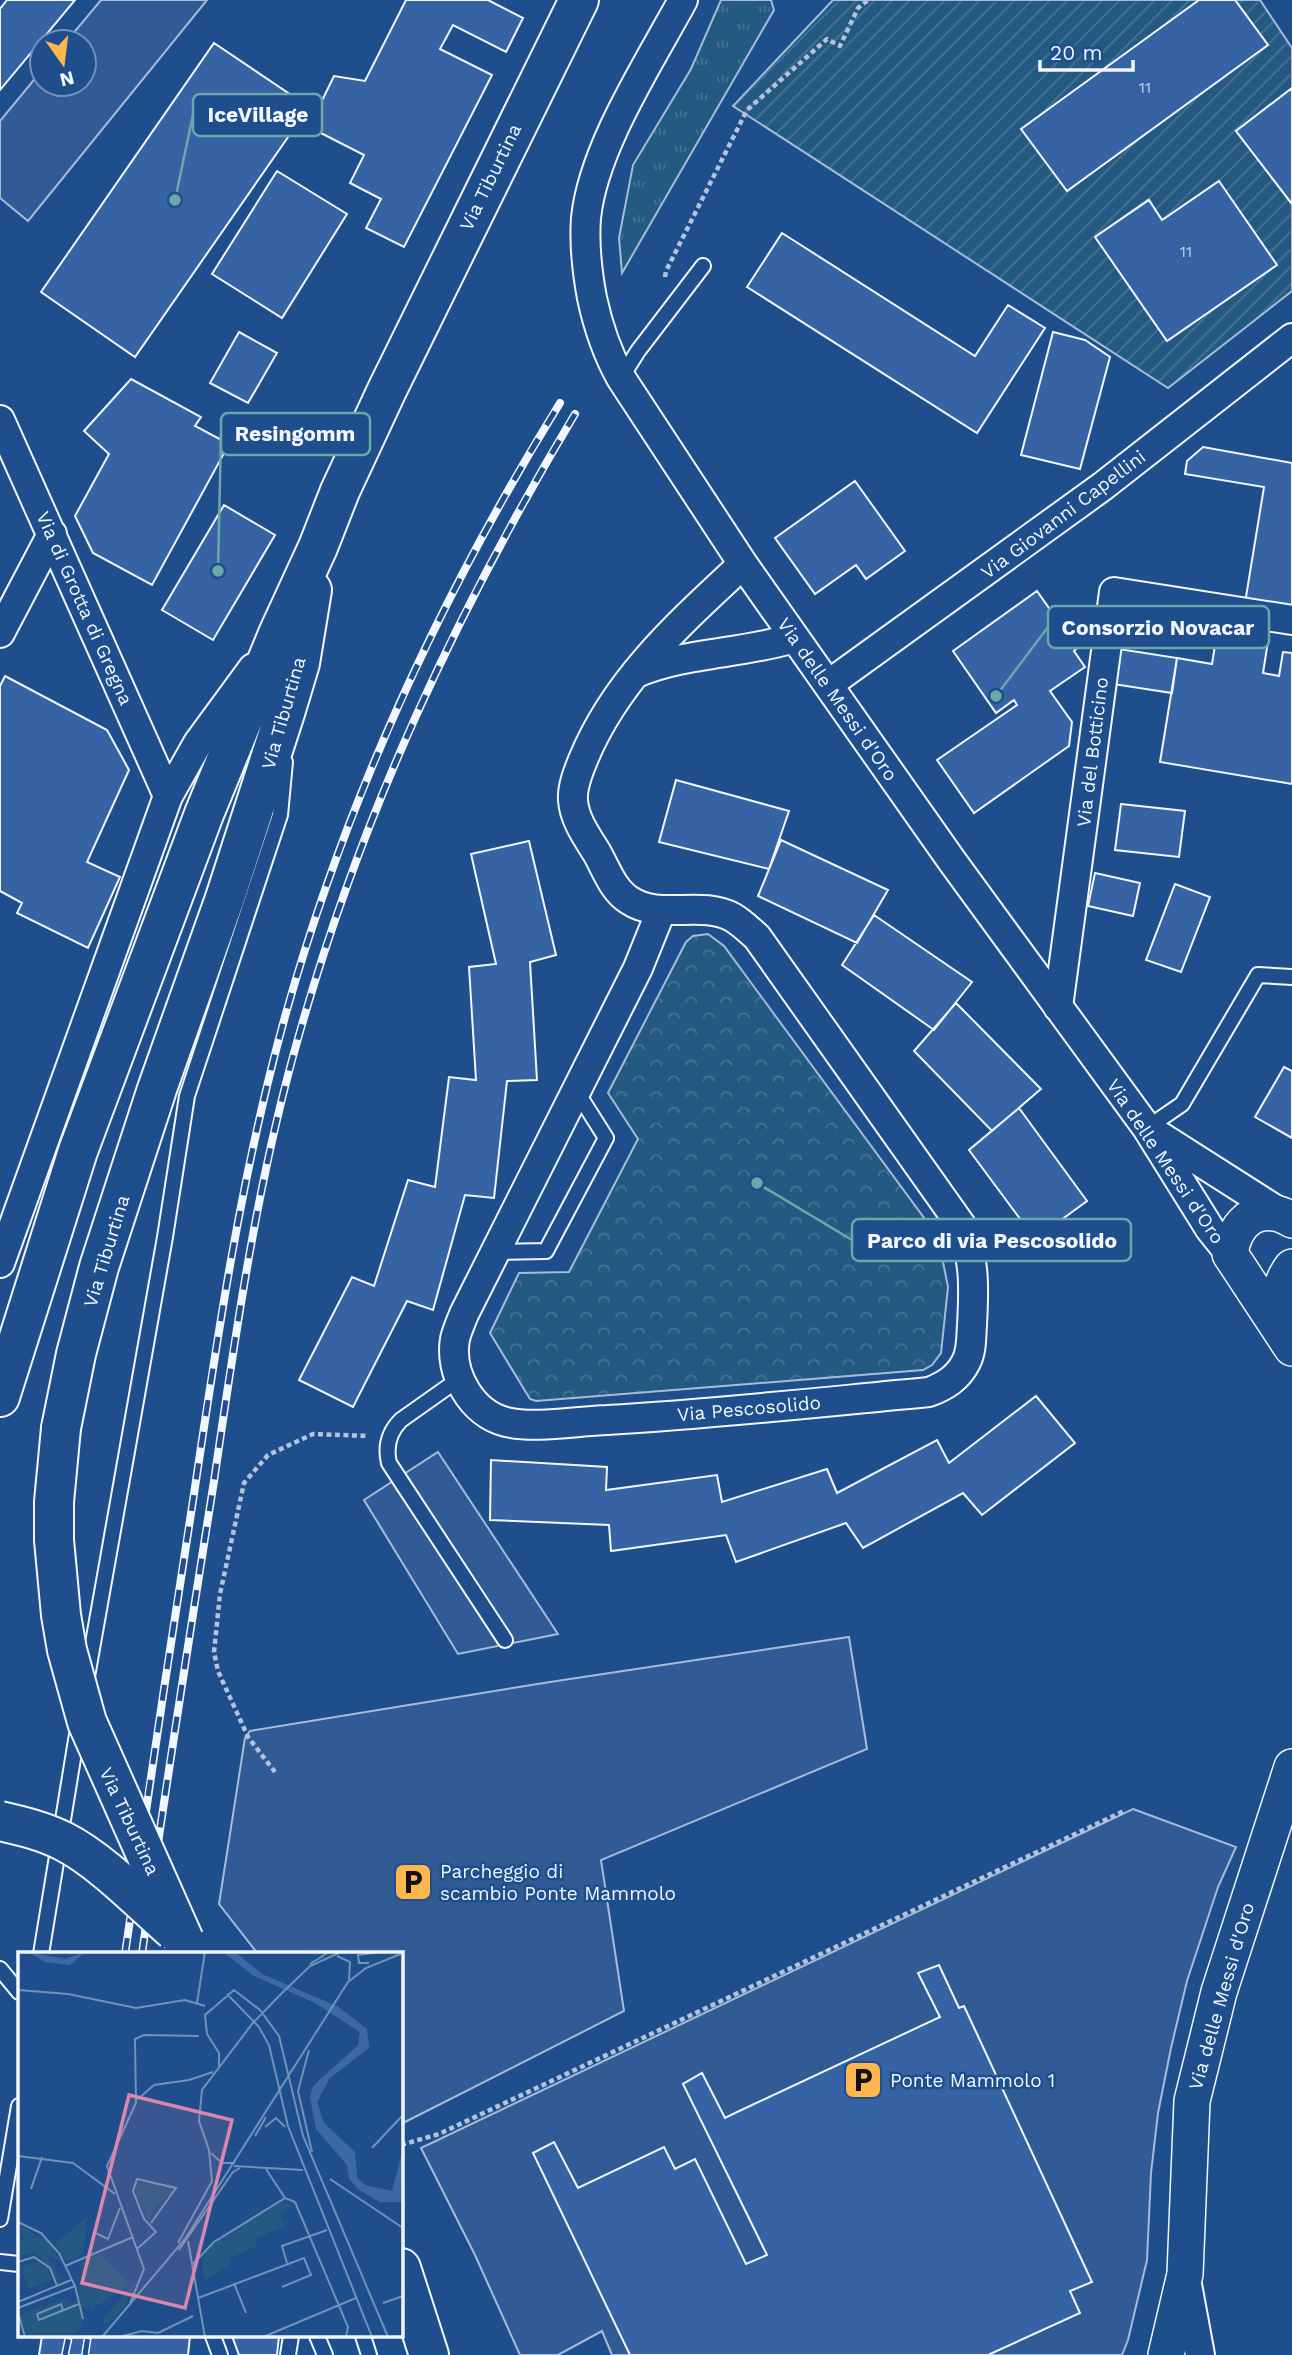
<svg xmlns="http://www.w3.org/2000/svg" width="1292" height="2355" viewBox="0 0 1292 2355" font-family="'Work Sans',sans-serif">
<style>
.grass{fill:url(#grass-tufts);stroke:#a8bbd7;stroke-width:2}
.park{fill:url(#park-crowns);stroke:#a8bbd7;stroke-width:2}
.garden{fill:url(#garden-furrows);stroke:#a8bbd7;stroke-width:2;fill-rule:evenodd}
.parking{fill:#305b95;stroke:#a8bbd7;stroke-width:2}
.building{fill:#3563a3;stroke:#f2f6ff;stroke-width:2}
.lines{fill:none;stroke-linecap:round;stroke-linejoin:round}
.service-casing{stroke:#f2f6ff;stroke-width:18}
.minor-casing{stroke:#f2f6ff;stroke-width:32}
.tertiary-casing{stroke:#f2f6ff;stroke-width:38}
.primary-casing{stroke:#f2f6ff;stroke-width:42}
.path{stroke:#b3c4dc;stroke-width:4.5;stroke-dasharray:5 3.5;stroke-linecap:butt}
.service{stroke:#1f4e8c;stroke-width:14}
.minor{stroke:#1f4e8c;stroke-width:28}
.tertiary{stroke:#1f4e8c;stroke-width:35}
.primary{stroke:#1f4e8c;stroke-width:38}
.rail-casing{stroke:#f2f6ff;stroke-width:8}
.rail{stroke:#1f4e8c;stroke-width:5;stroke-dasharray:16;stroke-linecap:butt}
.primary-bridge-casing{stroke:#f2f6ff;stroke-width:42;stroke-linecap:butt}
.primary-bridge{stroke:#1f4e8c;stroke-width:38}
.labels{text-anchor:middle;stroke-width:5;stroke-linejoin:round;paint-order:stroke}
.number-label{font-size:16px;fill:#c3d1e8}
.street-label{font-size:19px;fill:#f2f6ff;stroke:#1f4e8c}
.poi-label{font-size:19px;fill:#f2f6ff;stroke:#1f4e8c;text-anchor:start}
.inset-road{fill:none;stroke:#7391ba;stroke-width:2}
.view{fill:#da87ad;fill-opacity:0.15;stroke:#da87ad;stroke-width:3.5}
.inset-edge{fill:none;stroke:#f2f6ff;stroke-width:3.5}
.leader{fill:none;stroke:#6aa9a8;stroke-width:2.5}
.callout-dot{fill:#6aa9a8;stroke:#1f4e8c;stroke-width:2.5}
.callout{fill:#1f4e8c;stroke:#6aa9a8;stroke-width:2.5}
.callout-label{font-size:21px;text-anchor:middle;font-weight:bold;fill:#f2f6ff}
</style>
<defs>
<pattern id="grass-tufts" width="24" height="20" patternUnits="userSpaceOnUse" patternTransform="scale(1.75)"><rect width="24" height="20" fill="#245a82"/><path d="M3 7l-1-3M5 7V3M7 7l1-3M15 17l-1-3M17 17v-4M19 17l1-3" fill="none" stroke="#447295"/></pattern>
<pattern id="park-crowns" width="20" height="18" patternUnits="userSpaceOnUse" patternTransform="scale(1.75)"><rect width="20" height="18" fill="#245a82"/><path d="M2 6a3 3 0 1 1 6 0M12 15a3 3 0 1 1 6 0" fill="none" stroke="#447295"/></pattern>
<pattern id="garden-furrows" width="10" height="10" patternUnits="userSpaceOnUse" patternTransform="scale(1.75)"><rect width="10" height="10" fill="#245a82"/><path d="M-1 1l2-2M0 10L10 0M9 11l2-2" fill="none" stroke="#447295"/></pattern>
</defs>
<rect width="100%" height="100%" fill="#1f4e8c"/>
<!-- grass -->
<path class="grass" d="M721,0H771L774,10L622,273L619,238L633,165L691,69Z"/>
<!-- park -->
<path class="park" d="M708,934L724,946L930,1226L941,1252L948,1287L941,1353L932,1365L923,1370L536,1401L530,1399L490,1333L519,1273L569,1272L638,1139L608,1093L686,942L693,936Z"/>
<!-- garden -->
<path class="garden" d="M833,0H1199L1268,45L1235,0H1260L1292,48V88L1236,131L1292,204V291L1168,388L733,106ZM1148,200L1162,220L1095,237Z"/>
<!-- parking -->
<path class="parking" d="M101,0H207L28,221L0,198V121L42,70V84H84V42H66Z
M438,1452L558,1634L458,1654L364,1500Z
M849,1637L867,1749L601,1860L624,2011L401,2124V1954H258L219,1904L245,1738L250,1731L550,1682Z
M1133,1809L1236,1847L1218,1887L1187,1981L1171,2048L1158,2113L1151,2173L1147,2260L1128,2340L1122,2355H612L602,2331L558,2355H520L475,2255L421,2148Z"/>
<!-- building -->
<path class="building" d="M7,0H75L0,90V9Z
M406,0H488L523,18L506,52L453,25L440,49L492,75L404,247L366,228L381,199L350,183L364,155L309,127L334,76L365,81Z
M1199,0H1235L1268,45L1067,191L1021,129Z
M214,43L309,107L135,357L41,292Z
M1292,88V204L1236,131Z
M277,171L347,214L282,318L212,274Z
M1219,181L1277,265L1167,341L1095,237L1149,200L1162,220Z
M782,233L975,356L1008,305L1045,328L977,433L747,287Z
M239,332L277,353L248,403L210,383Z
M1053,332L1085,340L1110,357L1080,469L1021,455Z
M131,379L201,417L195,426L229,444L152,585L93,553L75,516L109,454L84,431Z
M1203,447L1292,463V610L1245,603L1264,487L1185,474L1187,461Z
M855,481L905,551L866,579L856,565L815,594L775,538Z
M224,505L275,535L213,640L162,610Z
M1037,591L1077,648L1074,651L1085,667L1050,691L1072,722L1069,746L974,813L937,760L1017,705L1014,700L996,713L953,651Z
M1218,627L1269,635L1263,673L1279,676L1283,652L1292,653V784L1160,762L1177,658L1212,664Z
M1119,649L1177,658L1172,693L1113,684Z
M5,676L107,730L129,770L87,862L120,877L88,948L17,913L22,903L0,891V686Z
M676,780L789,811L769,869L659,842Z
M1121,804L1185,811L1179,857L1115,850Z
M781,840L888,890L857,943L758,896Z
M529,841L556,955L530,962L537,1080L507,1081L494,1198L465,1195L433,1310L407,1301L353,1407L299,1380L352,1277L374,1286L408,1180L435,1187L449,1077L476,1080L469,967L496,964L471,854Z
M1095,873L1140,883L1133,916L1088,906Z
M1175,884L1210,897L1181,972L1146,960Z
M874,915L972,982L934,1030L842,965Z
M956,1003L1041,1089L992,1131L914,1051Z
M1284,1067L1292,1071V1138L1255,1117Z
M1019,1108L1087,1201L1035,1239L969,1150Z
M1036,1396L1075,1443L982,1515L963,1493L863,1548L846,1523L736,1562L726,1535L611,1551L609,1525L490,1520L491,1460L607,1467L606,1490L717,1475L722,1502L827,1469L837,1493L937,1440L949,1463Z
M939,1965L959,2008L964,2006L1092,2282L1070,2291L1080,2313L988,2355H630L533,2153L554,2142L578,2188L664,2147L675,2169L695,2159L746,2264L767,2255L683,2084L702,2073L725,2118L735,2113L940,2017L918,1973Z
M42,2336H190L188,2355H39Z
M232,2336H279L277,2355H239Z"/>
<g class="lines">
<defs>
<path id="service" d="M621,378L638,351L703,266
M1147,1128L1182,1104L1258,975L1292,977
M496,1252L546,1251L606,1138L577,1092
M459,1379L401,1420C389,1432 385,1446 389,1463L505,1640
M87,1677L165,1237L187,1096L280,815L285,762
M41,1954L78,1728
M0,1969L19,1992
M0,2219L19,2106
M0,2262L19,2264
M213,2336L220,2355
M317,2336L325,2355
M363,2336L369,2355
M288,2355L291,2336"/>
<path id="minor" d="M683,0C649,63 593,148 586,218C584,245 587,271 592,298C598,326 607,353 621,378L743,564L952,861L1147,1128L1210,1229L1230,1254
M0,420L168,796
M0,633L52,534
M636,673C686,652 742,654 794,638
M829,684L1103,486L1292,338
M661,911L638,968L464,1314C461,1322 457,1330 455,1339C449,1373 471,1413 506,1422C535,1429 576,1421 607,1420C714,1414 822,1402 929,1392C945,1386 958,1378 966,1362C972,1351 971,1337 972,1325C974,1289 975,1258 961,1225L757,937C749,930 741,922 732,917C700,900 660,921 629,900C613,890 606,869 597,853C587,837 574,819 573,800C572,787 578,772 583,760C616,679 681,622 743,564
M1058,1007L1114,592L1292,620
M1155,1133L1279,1212
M0,1263L168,796L198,743L253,668
M1186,2279L1200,2355"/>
<path id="tertiary" d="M1292,1220C1260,1201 1235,1220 1230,1254L1292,1348
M1286,1334C1280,1307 1274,1291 1292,1267
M1166,2355L1185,2274L1192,2101L1219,1992L1292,1767"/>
<path id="primary" d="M0,1397L78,1151L204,814L278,634L318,547L340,491L387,390L579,0
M61,1428L76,1354L99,1267L157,1089L225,898L285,713L300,663L312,590
M401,2268L429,2355"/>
</defs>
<!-- service casing -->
<use href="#service" class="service-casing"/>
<!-- minor casing -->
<use href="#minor" class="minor-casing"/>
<!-- tertiary casing -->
<use href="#tertiary" class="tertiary-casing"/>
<!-- primary casing -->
<use href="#primary" class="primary-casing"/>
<!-- path -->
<path class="path" d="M665,277L666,271L747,110L827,39L840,46L858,8L868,0
M275,1772L248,1737L218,1671L214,1652L220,1594L244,1483L268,1455L313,1434L369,1436
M401,2145L439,2134L1126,1810"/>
<!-- service -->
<use href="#service" class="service"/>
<!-- minor -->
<use href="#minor" class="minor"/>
<!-- tertiary -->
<use href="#tertiary" class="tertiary"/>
<!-- primary -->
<use href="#primary" class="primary"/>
<defs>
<path id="rail" d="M125,1954C147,1801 170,1647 194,1494C218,1332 242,1170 286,1013C347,798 443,592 560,403
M142,1954C164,1796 189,1639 214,1481C236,1331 257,1181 299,1035C362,813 457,611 575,414
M65,2355L69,2336
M85,2355L88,2336"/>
</defs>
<!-- rail casing -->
<use href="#rail" class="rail-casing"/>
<!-- rail -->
<use href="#rail" class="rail"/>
<defs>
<path id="primary-bridge" d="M61,1428L54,1502V1540L61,1615L67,1650L87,1722L184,1940
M0,1821C22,1826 43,1831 63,1841C101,1860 142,1903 174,1931"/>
</defs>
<!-- primary-bridge casing -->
<use href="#primary-bridge" class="primary-bridge-casing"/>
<!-- primary-bridge -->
<use href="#primary-bridge" class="primary-bridge"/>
</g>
<!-- icons -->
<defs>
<symbol id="parking-square" viewBox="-11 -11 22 22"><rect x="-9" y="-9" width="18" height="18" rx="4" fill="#ffb74d" stroke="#1f4e8c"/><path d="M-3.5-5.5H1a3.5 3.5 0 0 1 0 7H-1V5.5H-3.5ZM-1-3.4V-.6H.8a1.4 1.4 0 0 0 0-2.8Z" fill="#111"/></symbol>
</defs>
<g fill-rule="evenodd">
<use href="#parking-square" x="391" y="1860" width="44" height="44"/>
<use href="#parking-square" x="841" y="2058" width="44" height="44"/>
</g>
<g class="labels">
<!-- number labels -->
<g class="number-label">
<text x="1145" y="93">11</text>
<text x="1186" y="257">11</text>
</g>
<!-- street labels -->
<g class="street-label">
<text transform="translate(490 177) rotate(-64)" y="7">Via Tiburtina</text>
<text transform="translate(1063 514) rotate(-37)" y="7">Via Giovanni Capellini</text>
<text transform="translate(85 608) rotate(66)" y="7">Via di Grotta di Gregna</text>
<text transform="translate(838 699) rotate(55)" y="7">Via delle Messi d'Oro</text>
<text transform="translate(283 713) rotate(-74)" y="7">Via Tiburtina</text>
<text transform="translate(1092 752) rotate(-83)" y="7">Via del Botticino</text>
<text transform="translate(1166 1161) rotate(56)" y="7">Via delle Messi d'Oro</text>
<text transform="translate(106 1251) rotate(-73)" y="7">Via Tiburtina</text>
<text transform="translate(749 1408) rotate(-5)" y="7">Via Pescosolido</text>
<text transform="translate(130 1821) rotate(65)" y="7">Via Tiburtina</text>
<text transform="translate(1221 1996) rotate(-74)" y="7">Via delle Messi d'Oro</text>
</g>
<!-- poi labels -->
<g class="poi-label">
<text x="440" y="1878">Parcheggio di<tspan x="440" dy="22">scambio Ponte Mammolo</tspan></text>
<text x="890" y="2087">Ponte Mammolo 1</text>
</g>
</g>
<!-- overview -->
<g transform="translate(18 1952)">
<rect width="385" height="385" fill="#1f4e8c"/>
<path d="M123,322L106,355L89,373L84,368Z" fill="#245a82"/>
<path d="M119,230L152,234L155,240L139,253L131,268L117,240ZM264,250L276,254L261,261L267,274L237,287L240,294L211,306L213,313L186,328L184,303L195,292ZM70,264L64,304L48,310L37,291Z" fill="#245a82"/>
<path d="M0,272L30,290L42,308L30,304L33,313L35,310L41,325L49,326L40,330L18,300L2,304L0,288H7ZM82,302L111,333L74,357L72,353L63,355L60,335L67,332L60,312ZM20,310L31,318L34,327L11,337L3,315ZM47,346L51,352L59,348L65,372L60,379L53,385H8L3,363Z" fill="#245a82"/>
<path d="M10,0L47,7L67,0L52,13L27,10ZM205,0H217L244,22L321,55L349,77L351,96L312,126L299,150L306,171L337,200L339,225L347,233L374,239L385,197L383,250H362L341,238L331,227L329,213L298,177L292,146L295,134L340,93L342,80L297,51L236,24Z" fill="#3b69a3"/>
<path class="inset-road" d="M319,4L332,10L331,28M351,11H341L340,3L362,0M292,12L311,0M0,38L50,42L118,56L167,48L187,54M209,42L241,75L251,93L270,174L354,385M179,51L187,0M291,98L280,139L294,200M201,115V101L189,82L187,63L216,38L242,58L261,84L285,184L370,385M171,128L195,120M120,147L136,133L171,128M247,175L258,166L267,175M237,184L248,165M354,196L385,163M193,201L204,211H217M0,204L55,211L97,242M216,214L285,218M248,217L267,246L277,250M312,227L385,276M13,237L24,205M277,250L330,375L328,385M0,270L23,281L41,301L57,334L65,367M75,280L90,287L102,256M170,289L187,385M160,291L194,229L191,198L181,169L184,138L234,72L264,41L292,14L323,0M119,297L138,280L126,267L115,239L119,227L158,236L133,271M161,298L215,220L222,216M0,310L16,305L32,316L39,334M269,311L264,294L309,278M174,313L196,290L267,246M47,314L115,285M216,331L228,361M180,346L286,306L293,323L264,335M0,350L53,328M365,351L385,344M111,354L126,317L89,214L118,151L117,87L126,83L181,84M0,356L57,334M45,358L43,352L19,362L21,368L61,352M0,360L7,385M105,384L124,379L140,381L175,364M84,385L167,287L330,30L348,16L385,1M245,385L338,346"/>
<path class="view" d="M111,143L214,168L167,356L64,331Z"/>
<rect width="385" height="385" class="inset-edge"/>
</g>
<!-- callouts -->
<path class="leader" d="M175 200L193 115M218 571L221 434M996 696L1048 627M757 1183L852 1240"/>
<g class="callout-dot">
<circle cx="175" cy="200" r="7"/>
<circle cx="218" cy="571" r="7"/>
<circle cx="996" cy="696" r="7"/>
<circle cx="757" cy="1183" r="7"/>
</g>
<g class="callout">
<rect x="193" y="94" width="129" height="42" rx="7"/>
<rect x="221" y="413" width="149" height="42" rx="7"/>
<rect x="1048" y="606" width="221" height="42" rx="7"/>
<rect x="852" y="1219" width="279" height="42" rx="7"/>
</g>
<g class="callout-label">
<text x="258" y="122">IceVillage</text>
<text x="295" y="441">Resingomm</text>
<text x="1158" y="635">Consorzio Novacar</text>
<text x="992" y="1248">Parco di via Pescosolido</text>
</g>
<!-- north arrow -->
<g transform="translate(63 63) rotate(166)"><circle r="33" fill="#1f4e8c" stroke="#7391ba" stroke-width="2"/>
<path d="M0-5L12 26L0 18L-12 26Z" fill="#ffb74d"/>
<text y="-10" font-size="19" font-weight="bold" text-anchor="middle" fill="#f2f6ff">N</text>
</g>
<!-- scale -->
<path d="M1040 60v10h93v-10" fill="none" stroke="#f2f6ff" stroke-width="3.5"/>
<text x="1050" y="60" font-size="21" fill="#f2f6ff" stroke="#1f4e8c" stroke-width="5" paint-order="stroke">20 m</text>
</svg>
